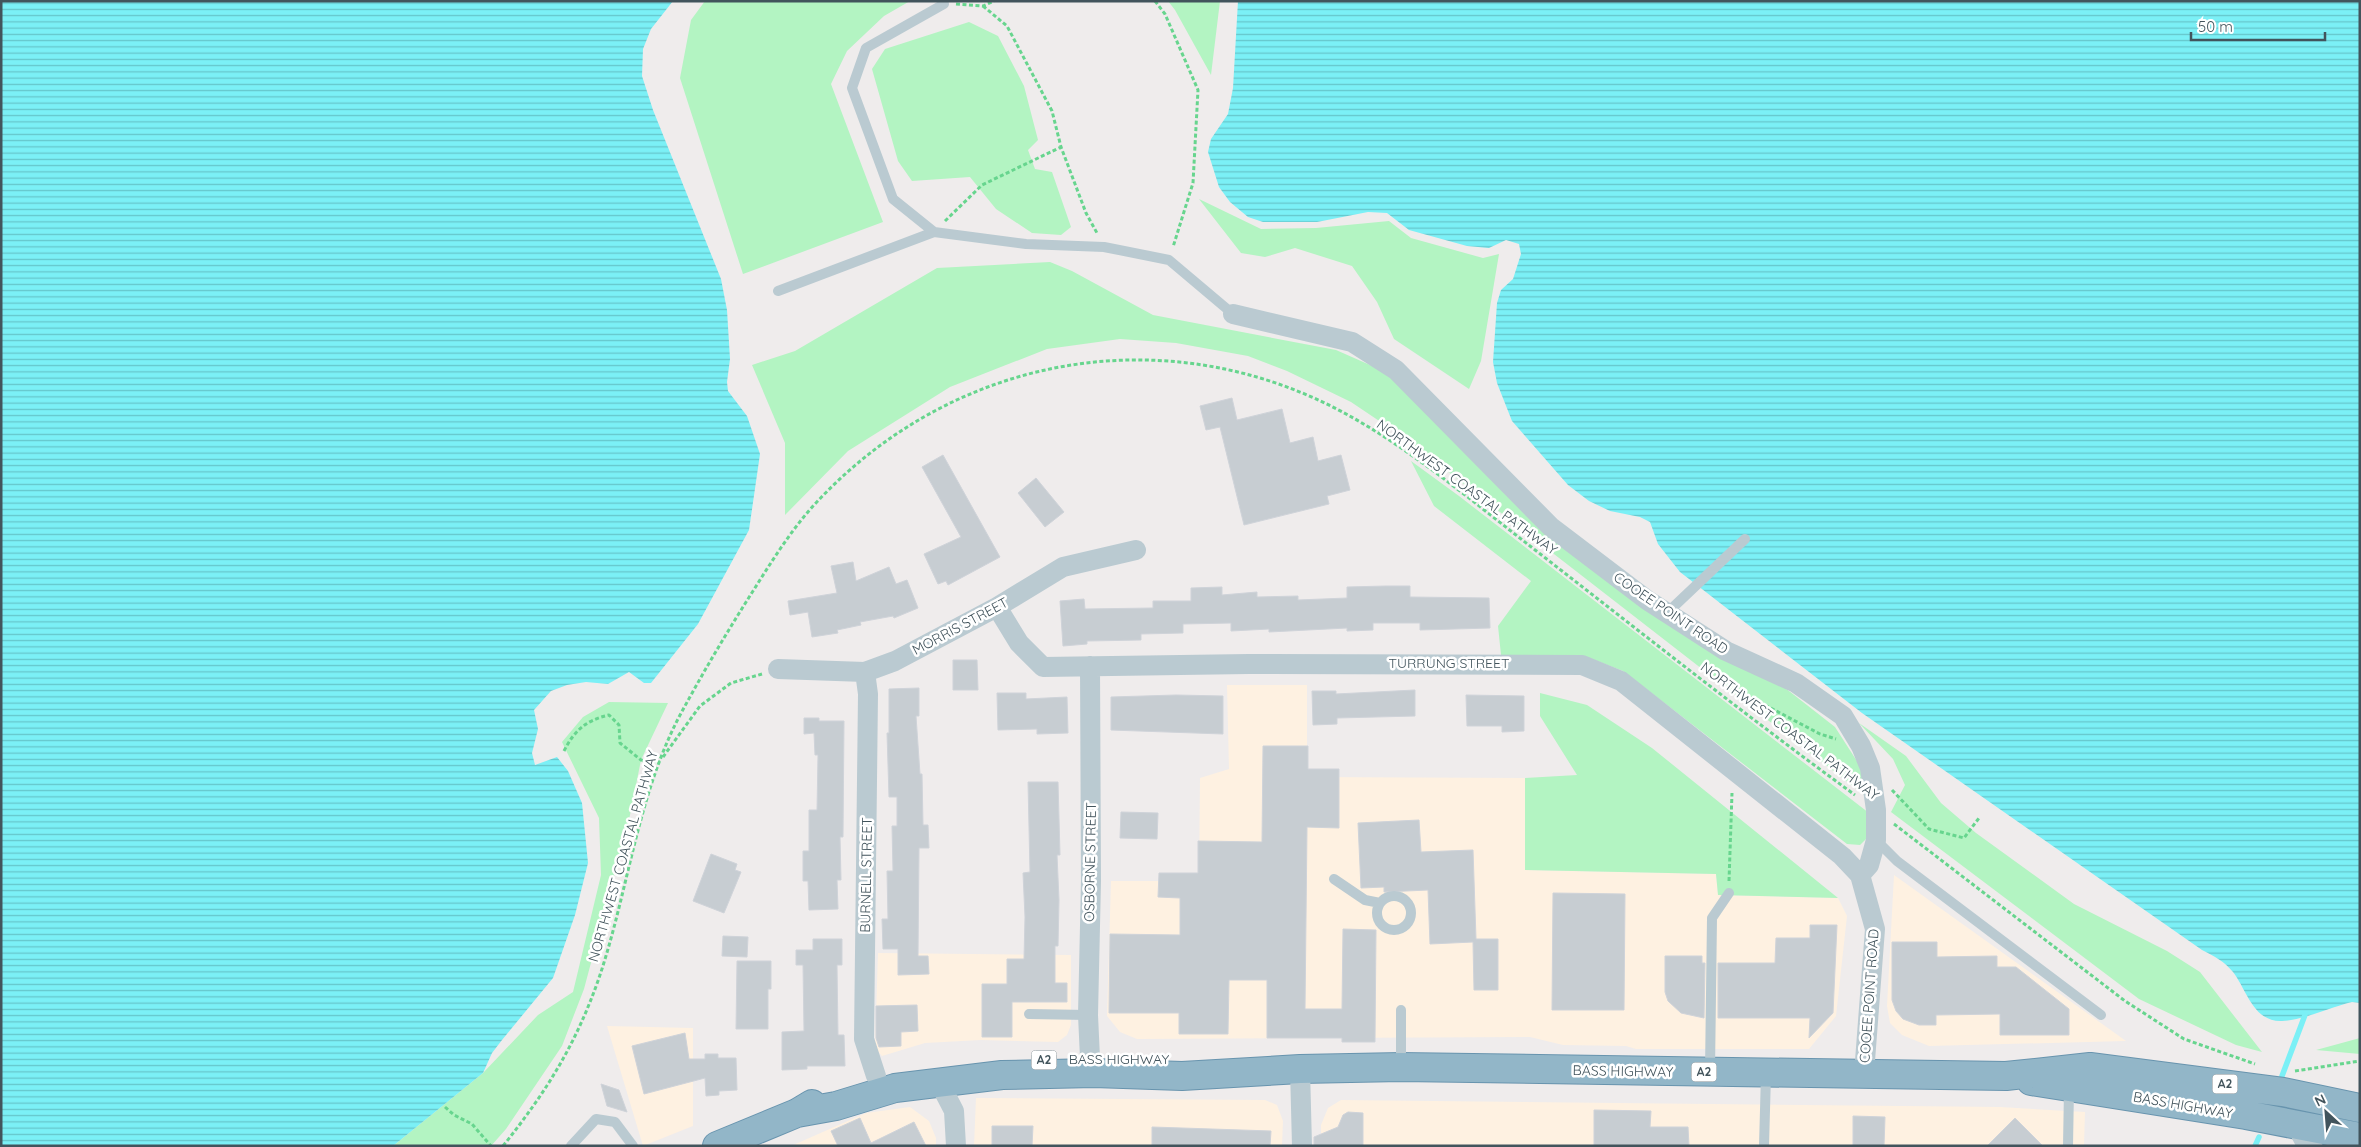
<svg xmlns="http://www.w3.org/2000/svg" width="2361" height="1147" viewBox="0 0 2361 1147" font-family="Quicksand,sans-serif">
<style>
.commercial{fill:#fef1e1}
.green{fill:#b3f4c2}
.water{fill:url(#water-rules)}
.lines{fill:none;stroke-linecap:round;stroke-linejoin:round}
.stream{stroke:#7bf0f6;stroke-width:5.5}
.building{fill:#c7cdd2;stroke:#cfd3d9}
.trunk-casing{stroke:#6894ae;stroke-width:30}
.path{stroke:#67d58e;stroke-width:3;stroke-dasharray:4 2.5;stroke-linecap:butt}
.service{stroke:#bacad1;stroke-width:10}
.minor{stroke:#bacad1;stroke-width:20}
.tertiary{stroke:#bacad1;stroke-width:25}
.trunk{stroke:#92b6c8;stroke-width:28}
.labels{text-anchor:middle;stroke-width:5;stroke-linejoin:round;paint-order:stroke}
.shield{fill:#fff;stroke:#7b878d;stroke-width:1}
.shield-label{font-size:12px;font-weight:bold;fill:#42545c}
.street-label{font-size:14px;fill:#42545c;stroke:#fff}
</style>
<defs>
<pattern id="water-rules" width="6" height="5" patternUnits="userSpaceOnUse" patternTransform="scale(1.25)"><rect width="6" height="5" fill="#7bf0f6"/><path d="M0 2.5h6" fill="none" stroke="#66c5ca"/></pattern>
</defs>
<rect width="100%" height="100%" fill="#efecec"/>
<!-- commercial -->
<path class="commercial" d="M1227,685H1307V777L1525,778V870L1716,874L1718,895L1838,898L1847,916L1836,1016L1809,1049H1636L1626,1046L1563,1045L1530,1037L1137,1039L1120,1032L1107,1016L1111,881H1199L1200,778L1229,769Z
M1894,875L2126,1041L1929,1046L1902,1035L1890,1023L1887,1006Z
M878,953L1071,955V1025L1067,1035L1058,1042L981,1040L925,1043L882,1056L875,1048Z
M607,1026L693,1028V1126L643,1146Z
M976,1098L1265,1100L1277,1105L1283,1121L1282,1146H974Z
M1341,1100L2000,1107L2085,1112L2084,1146H1321V1125L1328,1108Z
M910,1107L929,1121L936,1138V1146H791L866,1113Z"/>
<!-- green -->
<path class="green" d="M705,1H910L884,16L847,51L831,84L883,222L743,274L680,78L691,20Z
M1168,1H1220L1211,75L1175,10Z
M969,22L998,36L1024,86L1038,140L1028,150L1035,169L1052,172L1071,227L1061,235L1032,233L996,209L970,177L912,181L898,161L872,69L885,49Z
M1199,199L1261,229L1316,228L1389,221L1411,238L1483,258L1499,254L1481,361L1469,389L1394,339L1377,302L1352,266L1295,248L1265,257L1241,253Z
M1050,262L1072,271L1153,315L1336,350L1386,372L1517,506L1789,691L1835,727L1862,769L1867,797L1406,439L1351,402L1287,371L1248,356L1176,343L1120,339L1047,349L950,387L848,451L785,515V443L752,365L795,351L937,268Z
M1411,461L1459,496L1869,813L1866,839L1860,845L1847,844L1623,671L1587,657L1501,655L1498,626L1531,581L1434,506Z
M1540,693L1587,705L1652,748L1838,898L1718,895L1716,874L1525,870V778L1577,775L1540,716Z
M609,702L668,703L641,760L629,820L584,989L562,1046L506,1129L491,1146H393L483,1073L538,1015L573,992L601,875L599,818L562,742L583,717Z
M1859,723L1906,756L1941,803L1976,833L2074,904L2167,951L2200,972L2262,1052L2236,1045L2139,999L1891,812L1905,785L1893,759Z
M2360,1038V1054L2316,1050Z"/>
<!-- water -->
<path class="water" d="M1,1H673L651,29L643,49L642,76L653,110L721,279L727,310L730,359L727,382L728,391L747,416L760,454L749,530L698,624L651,683H644L629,672L608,684L586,682L567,685L551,691L534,710L538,729L532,753L535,765L557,757L568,771L582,803L588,863L575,915L553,978L502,1040L492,1053L483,1073L393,1146H1Z
M1238,1H2360V1003L2352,1002C2331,1007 2303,1020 2282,1021C2253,1022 2247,990 2233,972C2224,961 2214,956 2202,950L1862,713L1680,572L1658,544L1650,522L1640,517L1610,511L1589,501L1568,485L1512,421L1497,383L1493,362L1497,303L1501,290L1513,279L1521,254L1519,244L1506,240L1489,248L1467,246L1409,230L1387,213L1368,212L1317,222H1263L1248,217L1230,202L1219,187L1208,152L1211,139L1228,114L1233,88Z"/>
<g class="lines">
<!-- stream -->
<path class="stream" d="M2282,1076L2305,1015
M2255,1146L2259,1137"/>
</g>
<!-- building -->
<path class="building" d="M1232,398L1237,420L1282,409L1290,443L1313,437L1318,461L1341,455L1350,490L1327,496L1329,504L1244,525L1220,427L1206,430L1200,406Z
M943,455L1000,557L948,585L946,581L938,584L924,554L961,537L922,467Z
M1036,478L1064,512L1045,527L1018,493Z
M853,562L856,581L889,567L896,584L907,580L918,608L894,618L893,616L860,622L861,625L837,630L838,633L812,637L808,612L790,615L788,601L837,593L831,566Z
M1386,586H1410V597L1489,598L1490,628L1420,630V623H1373V630L1347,631V628L1269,632V629L1231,631V623L1183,624V633L1141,634V640L1087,641V644L1063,646L1060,601L1084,599L1085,609L1153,608V601H1191V588L1222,587V595L1257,592V597L1298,596V600L1347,598V587Z
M953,660H977L978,690H953Z
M919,688V716H916L920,774H922L923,825H928L929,848H919L918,956H928L929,974L898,975V949H883L882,919H888L887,871H893L892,826H897V797H889L887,733H889V689Z
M1415,690V716L1337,718V724L1313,725L1312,691H1336V694Z
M997,693H1026V699L1067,697L1068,733L1037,734V729L998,730Z
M1176,695L1223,696V734L1111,730V697Z
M1466,695L1524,696V731L1502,732V726H1467Z
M804,718H819V721H844L843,837H840L841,880H837L838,909L809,910L808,881H803V851H809V810H817L818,755H815L814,733L804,734Z
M1263,746H1308V769H1339V828L1307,827L1305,1009H1342L1343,929L1376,930L1375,1042H1342V1038H1267V980H1229L1228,1034H1179V1013H1109L1110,934L1180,935V898L1158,897L1159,873H1198V841L1262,842Z
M1028,782H1058L1060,855H1057L1059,900L1058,946H1055V983H1067V1002H1012V1037H982V984H1007V959H1024L1025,917L1023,873L1030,872Z
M1121,812L1158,813L1157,839L1120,838Z
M1419,820L1421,852L1473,850L1476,939H1498V990H1474L1473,942L1430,944L1428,890L1384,892V887L1361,888L1358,823Z
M711,854L737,864L735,870L741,872L724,913L693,901Z
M1553,893L1625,894L1624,1010H1552Z
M1810,925H1837L1833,1013L1809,1038L1810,1018H1718V963H1775L1776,938H1810Z
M723,936L748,937L747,957L722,956Z
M813,939H842V965H837L838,1035H844L845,1066H807V1069L782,1070V1032L804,1031L803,965H796V950H813Z
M1892,942H1937V957L1997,956V967H2016L2069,1009V1035H2000V1014L1936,1015V1025H1919L1903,1019L1896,1011L1892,1000Z
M1665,956H1702V963H1705L1704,1018L1681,1013L1668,1001L1665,992Z
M737,961H771V989H768V1029H736Z
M917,1005L918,1031L901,1032V1046L879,1047L876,1038V1006Z
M685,1033L689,1059H705V1054H718V1058H736L737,1090L719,1091V1095L706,1096L705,1078L644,1094L632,1046Z
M601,1084L619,1090L627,1112L607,1106Z
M1594,1110L1651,1111L1650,1127H1688L1689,1146H1594Z
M1348,1112L1363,1113V1146H1314V1137L1338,1127L1343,1115Z
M1853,1116L1885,1117L1884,1146H1853Z
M860,1118L871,1143L914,1122L926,1146H838L831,1131Z
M2015,1118L2043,1146H1987Z
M992,1126H1033L1032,1146H992Z
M1152,1127L1271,1131L1270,1146H1152Z"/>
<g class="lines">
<defs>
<path id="trunk" d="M2031,1081L2246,1115L2360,1137
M797,1113L836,1106L895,1088L1002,1075L1094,1073L1182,1076L1300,1069L1401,1067L2006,1076L2090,1067L2283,1092L2360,1108
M717,1146L797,1113L812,1104"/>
</defs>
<!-- trunk casing -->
<use href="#trunk" class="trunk-casing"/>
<!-- path -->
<path class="path" d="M1155,1L1165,14L1198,90L1193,183L1173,247
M956,4L983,6L994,1
M983,6L1007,26L1052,111L1061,147L1086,213L1097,233
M945,221L982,185L1061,147
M1742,693L1820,734L1836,739
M564,751C574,731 586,720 609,715L619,725L620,743L641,760L660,762
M663,757L700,706L731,683L762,674
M1892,790L1929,829L1964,838L1979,818
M1894,824L2125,1001L2184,1039L2255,1064
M1729,881L1732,793
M2295,1071L2360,1061
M445,1107L454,1115L472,1124L491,1146
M503,1146C547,1091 576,1044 599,978C628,892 637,798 679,717C702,674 727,632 753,591C772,561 791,530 815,504C943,365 1139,320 1314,398C1392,433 1463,494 1530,546C1638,630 1745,715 1855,795"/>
<!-- service -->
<path class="service" d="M934,232L893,199L852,88L866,48L944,4
M778,291L934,232L1026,244L1104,247L1169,260L1233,314
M1667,613L1745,539
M1876,840L1897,861L2101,1015
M1334,879L1365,900L1380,903
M1377 913a17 17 0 1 1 34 0a17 17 0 1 1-34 0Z
M1401,1010V1066
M1029,1014L1088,1015
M1710,1071L1712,918L1729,893
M571,1146L596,1119L615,1122L633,1146
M1764,1146L1766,1074
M2068,1146L2069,1089"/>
<!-- minor -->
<path class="minor" d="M1233,314L1352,342L1396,370L1551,527L1647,600L1726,651L1796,683L1843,716L1861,746L1870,768L1876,810V840L1869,865L1860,875L1875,929L1864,1074
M997,607L1019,643L1043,667L1249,664L1582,665L1621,681L1842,856L1860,875
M778,669L865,672L895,661L997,607L1063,567L1136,550
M865,672L868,694L864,1039L876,1076
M1090,1058L1088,1015L1091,881L1090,666
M1300,1069L1302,1146
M939,1082L954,1111L956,1146"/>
<!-- tertiary -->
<path class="tertiary" d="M2300,1127L2310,1146"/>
<!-- trunk -->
<use href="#trunk" class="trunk"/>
</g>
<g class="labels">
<!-- shield labels -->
<g class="shield">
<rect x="1031.5" y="1050.5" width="25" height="19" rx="4"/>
<rect x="1691.5" y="1062.5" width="25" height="19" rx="4"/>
<rect x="2212.5" y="1074.5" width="25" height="19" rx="4"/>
</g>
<g class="shield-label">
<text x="1044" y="1064">A2</text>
<text x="1704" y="1076">A2</text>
<text x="2225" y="1088">A2</text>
</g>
<!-- street labels -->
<g class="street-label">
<text transform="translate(1467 487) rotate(36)" y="5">NORTHWEST COASTAL PATHWAY</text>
<text transform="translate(1671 613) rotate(34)" y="5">COOEE POINT ROAD</text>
<text transform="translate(960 626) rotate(-28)" y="5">MORRIS STREET</text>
<text x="1449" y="668">TURRUNG STREET</text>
<text transform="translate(1790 731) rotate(37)" y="5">NORTHWEST COASTAL PATHWAY</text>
<text transform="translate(623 856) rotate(-74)" y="5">NORTHWEST COASTAL PATHWAY</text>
<text transform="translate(1090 862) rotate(-89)" y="5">OSBORNE STREET</text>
<text transform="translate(866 875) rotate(-89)" y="5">BURNELL STREET</text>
<text transform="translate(1869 996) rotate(-86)" y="5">COOEE POINT ROAD</text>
<text x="1119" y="1064">BASS HIGHWAY</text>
<text transform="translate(1623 1071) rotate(1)" y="5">BASS HIGHWAY</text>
<text transform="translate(2183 1105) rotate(10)" y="5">BASS HIGHWAY</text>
</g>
</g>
<!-- border -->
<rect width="2361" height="1147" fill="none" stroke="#42545c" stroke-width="5"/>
<!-- north arrow -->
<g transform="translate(2326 1112) rotate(334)" stroke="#ffffff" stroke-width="4" paint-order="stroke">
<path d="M0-4L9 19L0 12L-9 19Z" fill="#42545c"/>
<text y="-8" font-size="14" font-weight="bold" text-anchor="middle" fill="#42545c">N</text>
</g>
<!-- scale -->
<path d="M2191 32v8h134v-8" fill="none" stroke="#42545c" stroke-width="2.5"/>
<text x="2198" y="32" font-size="15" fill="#42545c" stroke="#ffffff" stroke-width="4" paint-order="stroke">50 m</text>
</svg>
